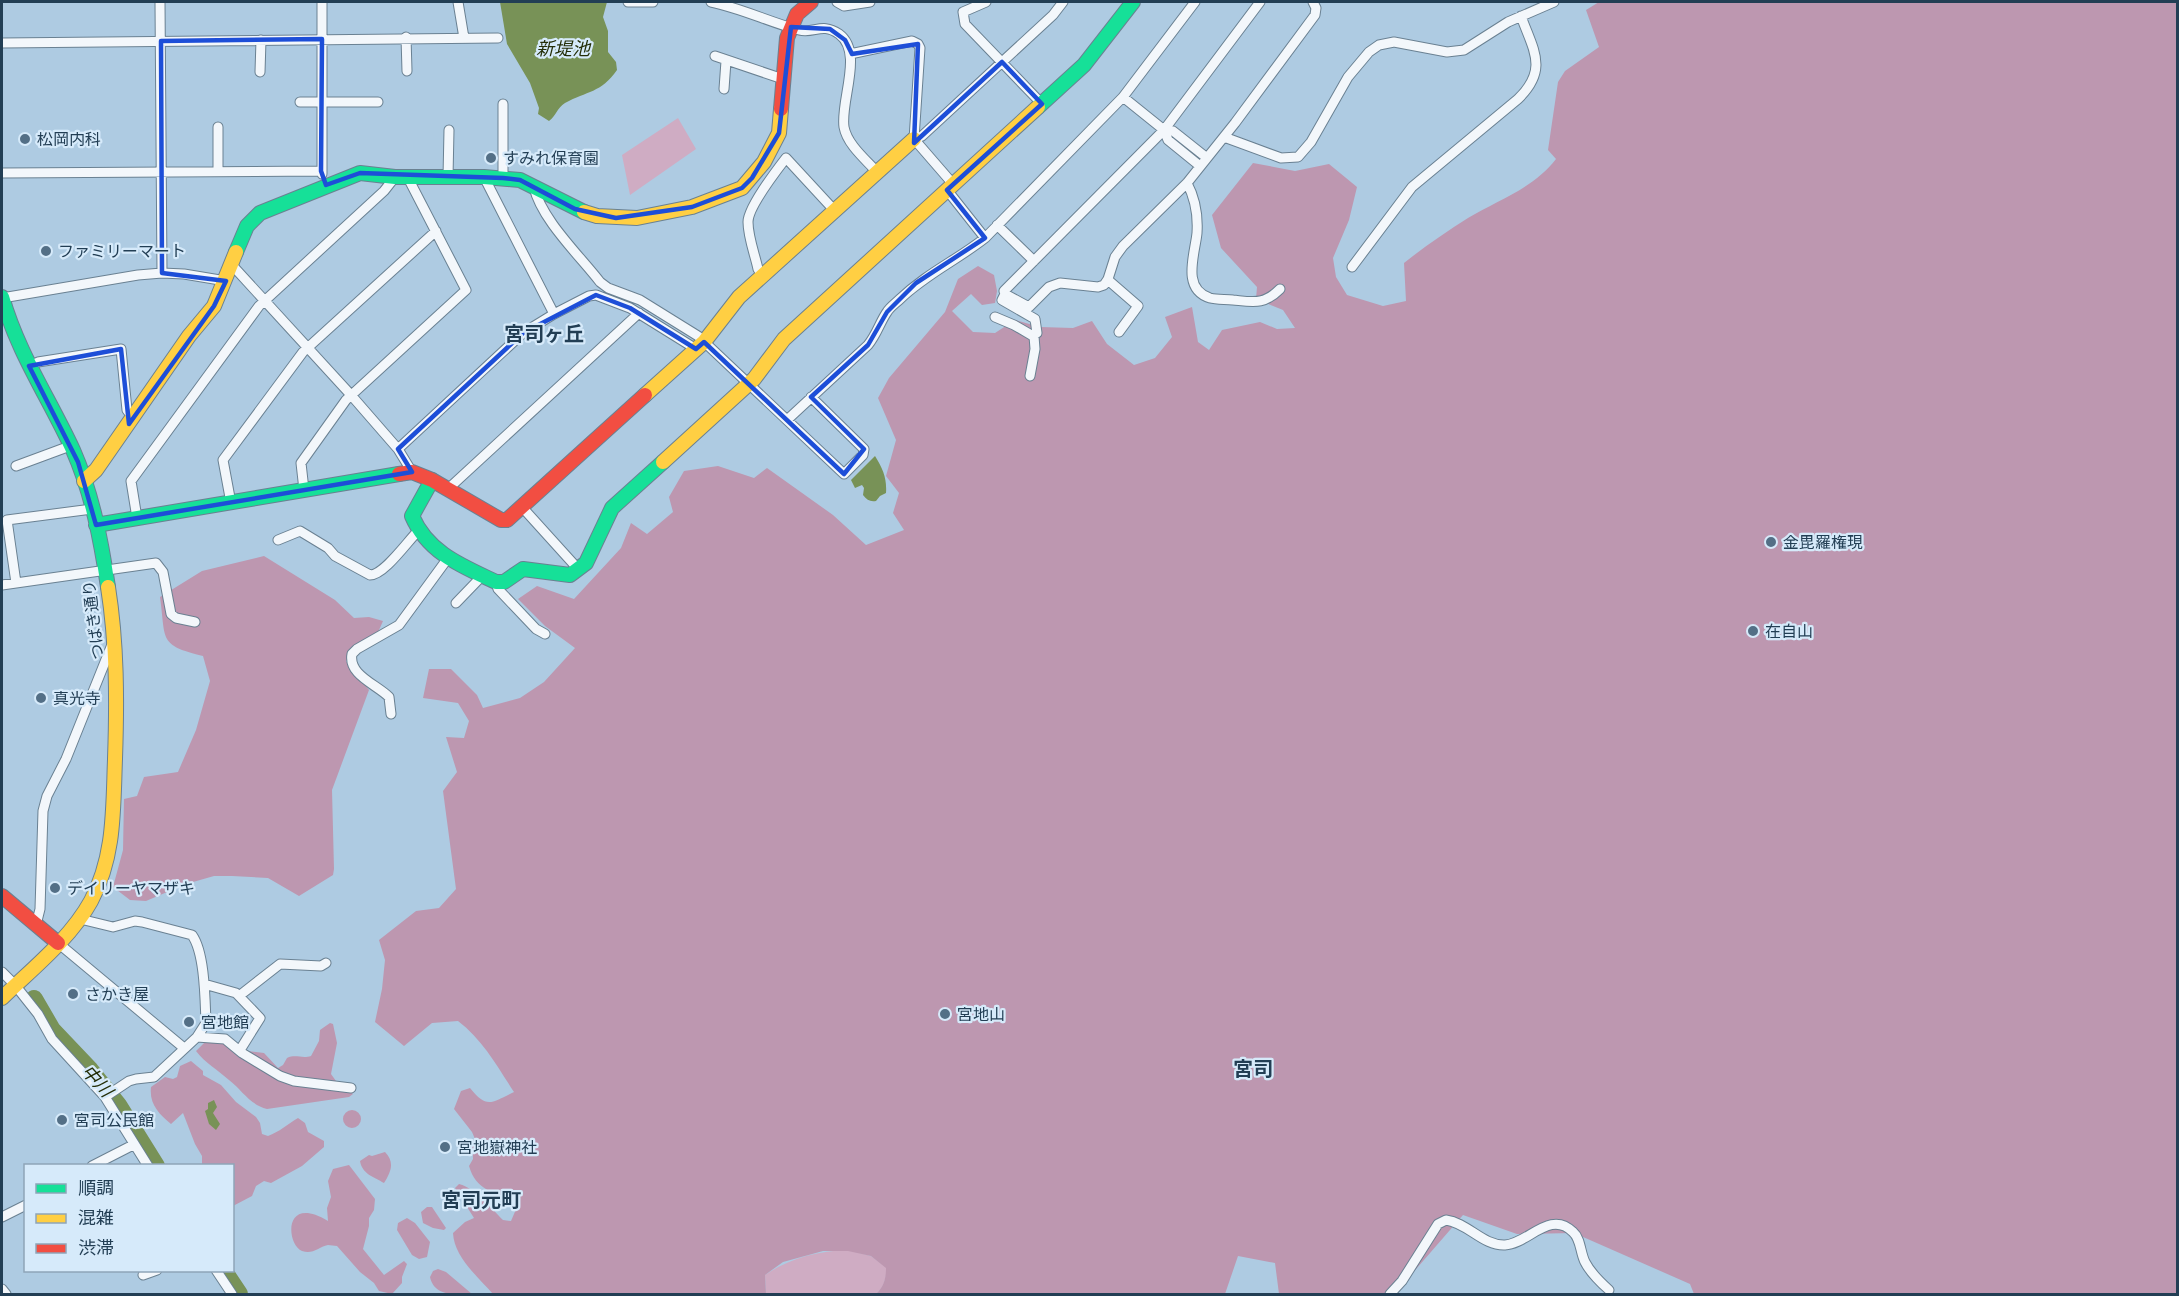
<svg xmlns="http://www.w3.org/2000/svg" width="2179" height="1296" viewBox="0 0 2179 1296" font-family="Rubik,'Noto Sans JP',sans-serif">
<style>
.green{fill:#cfacc3}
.forest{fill:#bd97b0}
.water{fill:#789257}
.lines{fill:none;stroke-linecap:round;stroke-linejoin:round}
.river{stroke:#789257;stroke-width:18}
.street-casing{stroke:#6a8192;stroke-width:11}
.fast-casing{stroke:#6a8192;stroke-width:16}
.slow-casing{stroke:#6a8192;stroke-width:16}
.jam-casing{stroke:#6a8192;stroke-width:16}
.street{stroke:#f3f7fb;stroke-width:9}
.fast{stroke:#16e098;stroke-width:14}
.slow{stroke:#ffcf43;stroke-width:14}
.jam{stroke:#f24e42;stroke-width:14}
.marked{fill:none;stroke:#1d4ed8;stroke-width:4.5;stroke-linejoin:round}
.poi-dot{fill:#536f86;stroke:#d6eafa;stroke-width:2}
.labels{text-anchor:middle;stroke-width:4.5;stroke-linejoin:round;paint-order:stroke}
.poi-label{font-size:16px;fill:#223e54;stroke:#d6eafa;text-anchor:start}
.street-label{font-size:16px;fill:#223e54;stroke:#d6eafa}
.water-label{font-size:18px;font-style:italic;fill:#242e08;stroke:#d6eafa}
.quarter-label{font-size:20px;font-weight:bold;fill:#223e54;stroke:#d6eafa}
</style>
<rect width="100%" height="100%" fill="#aecbe2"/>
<!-- green -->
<path class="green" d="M678,118L696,149L630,195L622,155Z
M848,1250L871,1256L887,1268C886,1278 884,1288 876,1294H766L765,1275C790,1258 818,1251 848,1250Z"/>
<!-- forest -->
<path class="forest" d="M1599,2H2177V1294H1694L1690,1284L1574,1233L1517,1234L1463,1215L1417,1268L1391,1294H1279L1275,1263L1238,1256L1225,1294H876C884,1287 886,1278 886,1268L871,1256L848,1251H823L783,1262L765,1275L766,1294H493C478,1277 454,1257 453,1233L465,1222L474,1218L455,1188L459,1184C477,1189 491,1208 503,1220L511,1221L517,1207C499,1191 477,1194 469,1166L473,1159L472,1142L475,1139L472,1132L454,1109L461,1091L470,1088C487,1109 491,1103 514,1092C497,1066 483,1040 458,1021L432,1023L404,1046L375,1022L382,989L385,960L379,940L416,911L439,908L456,889L443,791L457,772L446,737L464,738L469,721L458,703L423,698L429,669H451L477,695L483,708L520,698L544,682L575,648L545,626L518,599L537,586L574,599L621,548L631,523L647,534L673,512L669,497L684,471L718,466L754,478L767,468L833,515L866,545L904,530L893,513L899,493L886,476L896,440L878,398L889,378L945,312L958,279L978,266L994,275L997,291L995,303L982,305L971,294L952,311L973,332L995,333L1015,320L1040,327L1073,328L1092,321L1107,344L1134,365L1155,358L1172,337L1165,317L1192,307L1198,342L1209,350L1222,330L1260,322L1277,329L1295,328L1283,310L1256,299L1257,287L1221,248L1212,215L1253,163L1295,171L1329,164L1357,187L1349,220L1333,258L1336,277L1347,295L1383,306L1406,301L1404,263C1424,247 1446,232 1468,218C1498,200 1534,188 1556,159L1548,150L1558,82L1565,71L1599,47L1586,10Z
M264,556L335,600L354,618L369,617L383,621L376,637L357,648L346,661L369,690L332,790L334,869L333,875L299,896L268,878L232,876H214L186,884L146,901L130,900L113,887L123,850L124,799L137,796L144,777L178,772L196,730L210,681L203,656C158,645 166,640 160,597L202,571Z
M330,1023L333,1024L337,1043L331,1074L336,1081V1089L349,1091L353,1094L349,1097L267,1109C250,1105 242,1090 229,1080C218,1070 205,1063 196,1051L205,1042H220L247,1051L264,1053L278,1068L283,1065L287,1058C296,1054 302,1059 311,1056L319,1041L320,1030Z
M191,1061L203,1071V1075L221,1085L236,1102L256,1117L260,1123L262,1134L268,1136C279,1132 288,1124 298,1118L305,1123L308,1132L324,1141V1147L302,1166L271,1183L264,1181L256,1186L252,1196L233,1206L232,1166L202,1165V1156L195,1144L183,1113L171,1124C159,1114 149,1104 151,1087L165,1077L173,1079L177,1077L180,1066Z
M343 1119a9 9 0 1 1 18 0a9 9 0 1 1-18 0Z
M385,1152C395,1162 391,1172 384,1183C374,1177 362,1174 360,1161L369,1155L372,1156Z
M349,1165L375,1199L374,1210L369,1218V1226L363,1249L384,1275L404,1261L407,1264L402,1277V1283L392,1294L379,1291L374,1283L360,1272L337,1246C334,1246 331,1245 328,1245C318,1247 313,1255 302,1251C286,1244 283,1194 328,1221L327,1208L331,1197L328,1181L333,1169Z
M427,1207H432L446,1228L444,1230L433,1228L423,1223L421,1212Z
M407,1218L415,1223L430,1242L427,1257L419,1259L412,1255L397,1230L398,1223Z
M438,1269L446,1272L472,1294C454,1295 434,1296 430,1277L433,1271Z"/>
<!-- water -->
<path class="water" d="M500,2H607L603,17L608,31V52L616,62L617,70C601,93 587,91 565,103C557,108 556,116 549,121L538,114L539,108L530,83L507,44Z
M875,456C883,469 887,478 886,493L880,496L876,501C870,502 867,500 863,495L864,488L862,485L855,488L851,480Z
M214,1100L217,1107L213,1113L220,1124L216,1130L209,1124L205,1111L208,1109V1103Z"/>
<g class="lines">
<!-- river -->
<path class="river" d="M34,999L52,1030L90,1070L118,1105L156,1166
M223,1270L239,1294"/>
<defs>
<path id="street" d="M160,2L162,273
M322,2V174
M458,2L464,38
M628,2H653
M711,2C741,8 769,22 799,30C814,34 822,22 839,34C864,52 840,101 844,127C847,144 865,159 876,171
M837,2L844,6L870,2
M986,2L963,12L965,24L1042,104
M1260,2L1164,130L1004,291L1005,294L1029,307L1049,287L1060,283L1098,287L1104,285L1108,279L1115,257L1123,246L1187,183L1235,123L1315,15L1316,8L1313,2
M406,37L407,71
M2,43L498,38
M850,54L912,41L918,44L920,48L914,139L953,184
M715,56L783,79
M260,72L261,40
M724,89L726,61
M1123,97L1164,130L1173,131L1207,158
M300,102H378
M218,127V171
M1164,130L1168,140L1200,166
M1224,137L1281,158L1298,157L1311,142L1348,77L1369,52L1379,45L1394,42L1447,52L1464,50L1508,22L1554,2
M914,139L922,136L1053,15L1063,2
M2,173L321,171
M448,177L449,130
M484,177L554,314
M503,178V104
M1187,183C1195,198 1198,217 1197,233C1195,254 1181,289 1210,298C1217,300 1226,299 1233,300C1254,302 1264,305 1280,289
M534,187C541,219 580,256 600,282L608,288L640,300L698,336L844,474L863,455L864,449L811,397
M947,190L985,238
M997,225L1034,261
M232,265L351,395L398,449L412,472
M1352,267L1412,187L1518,99C1549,69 1533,50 1521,16
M763,275L758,269C755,255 748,237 748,222C748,207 776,171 786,158L834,210
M1108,280L1138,306L1119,332
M2,298L138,275L162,273L184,274L226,281
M995,317L1014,325L1033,336L1037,333L1035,319L1002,300L1005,294
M29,366L38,362L121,349L127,410L133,418
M1030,376L1035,349L1034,336
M787,420L868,345C877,334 880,322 887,312C890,307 896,303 900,299C926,274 957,260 985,238L1123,97L1195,2
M398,449L523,333L554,314L589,296L596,295L630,308L696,349
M16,466L70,446
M448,489L639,313
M304,490L301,463L346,400L466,290L407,176
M231,503L223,460L303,352L436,231
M522,507L579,570
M137,518L131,481L259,306L384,191L395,177
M278,540L300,531L328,548L335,556L370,575C384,575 407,542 418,531
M496,582L498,589L536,629L545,634
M16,583L7,520L92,509
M2,585L156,563L163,572L171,614L176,618L195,622
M456,603L483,575
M391,714L389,697C376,684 348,675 352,654L357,649L399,625L448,558
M80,919L113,927L135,921L142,922L192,935C205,953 205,1000 206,1023L197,1037
M36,925L40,909L43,811L47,796L66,759L113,642
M58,943L184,1048
M2,972L15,985L38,1014L52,1039L105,1097L148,1166
M204,984L236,993L260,1018L240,1050
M239,996L280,964L321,966L326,963
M105,1097L129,1081L136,1079L154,1077L197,1037L225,1039L242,1053L280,1076L294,1081L351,1088
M92,1166L133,1145
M2,1217L26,1205
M216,1270L232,1294
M143,1275L157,1270
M2,1289L6,1294
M1390,1294L1402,1281L1438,1224L1446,1220C1468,1223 1483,1246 1505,1245C1528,1244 1550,1209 1573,1232C1581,1239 1580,1252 1585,1262C1590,1272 1600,1282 1609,1290"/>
<path id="fast" d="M1038,107L1084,65L1133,2
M236,252L247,226L260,213L360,173L395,177H484L520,180L584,212
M2,297C18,353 49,398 73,450C92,493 101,540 108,587
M432,480L412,516C428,553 462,566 496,582H504L523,569L570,575L586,563L612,508L663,462
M96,525L399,474"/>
<path id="slow" d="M584,212L597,216L637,218L692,207L742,188L764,162L779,133L781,109
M645,395L704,342L739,297L914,139
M663,462L754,379L784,339L1038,107
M84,481L96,470L189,336L214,306L236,252
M2,998C33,968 70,939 91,901C115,856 113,809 115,759C117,701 117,644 108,587"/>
<path id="jam" d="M781,109L787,38L797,14L811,2
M399,474L412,472L432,480L501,520H507L645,395
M2,896L58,943"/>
</defs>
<!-- street casing -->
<use href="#street" class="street-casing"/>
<!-- fast casing -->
<use href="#fast" class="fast-casing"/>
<!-- slow casing -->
<use href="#slow" class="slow-casing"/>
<!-- jam casing -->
<use href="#jam" class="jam-casing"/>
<!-- street -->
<use href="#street" class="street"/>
<!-- fast -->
<use href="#fast" class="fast"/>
<!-- slow -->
<use href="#slow" class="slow"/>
<!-- jam -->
<use href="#jam" class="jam"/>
</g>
<!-- marked area -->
<path class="marked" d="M791,27L830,29L845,40L852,54L918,44L914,143L1002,62L1042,104L947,190L985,238L916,283L887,312L868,345L811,397L864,449L844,474L704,342L696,349L630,308L596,295L523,333L398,449L412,472L96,525L78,462L29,366L121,349L129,424L214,306L226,281L162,273L161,41L322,39L321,171L326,185L360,173L503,178L520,180L575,209L616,218L692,207L742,188L752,178L779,133Z"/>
<!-- markers -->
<g class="poi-dot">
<circle cx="25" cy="139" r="6"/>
<circle cx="491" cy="158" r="6"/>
<circle cx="46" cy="251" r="6"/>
<circle cx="1771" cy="542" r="6"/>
<circle cx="1753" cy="631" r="6"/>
<circle cx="41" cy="698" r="6"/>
<circle cx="55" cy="888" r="6"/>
<circle cx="73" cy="994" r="6"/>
<circle cx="945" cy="1014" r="6"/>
<circle cx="189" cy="1022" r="6"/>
<circle cx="62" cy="1120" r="6"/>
<circle cx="445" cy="1147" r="6"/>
</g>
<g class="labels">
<!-- poi labels -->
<g class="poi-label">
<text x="37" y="145">松岡内科</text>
<text x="503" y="164">すみれ保育園</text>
<text x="58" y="257">ファミリーマート</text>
<text x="1783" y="548">金毘羅権現</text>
<text x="1765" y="637">在自山</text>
<text x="53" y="704">真光寺</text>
<text x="67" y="894">デイリーヤマザキ</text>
<text x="85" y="1000">さかき屋</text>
<text x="957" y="1020">宮地山</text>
<text x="201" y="1028">宮地館</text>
<text x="74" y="1126">宮司公民館</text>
<text x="457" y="1153">宮地嶽神社</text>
</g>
<!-- street labels -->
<g class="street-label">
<text transform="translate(93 620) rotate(-97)" y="6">つばき通り</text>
</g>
<!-- water labels -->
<g class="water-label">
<text x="563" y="55">新堤池</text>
<text transform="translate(97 1081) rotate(48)" y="6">中川</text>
</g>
<!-- quarter labels -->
<g class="quarter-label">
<text x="544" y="341">宮司ヶ丘</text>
<text x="1253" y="1076">宮司</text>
<text x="481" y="1207">宮司元町</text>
</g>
</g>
<!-- border -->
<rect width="2179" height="1296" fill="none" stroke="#223e54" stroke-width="6"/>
<!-- legend -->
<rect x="24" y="1164" width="210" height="108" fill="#d6eafa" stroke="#8ea5b8" stroke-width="1.5"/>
<rect x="36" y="1184" width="30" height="9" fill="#16e098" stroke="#8ea5b8" stroke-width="1.5"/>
<text x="78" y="1194" font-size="18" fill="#223e54">順調</text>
<rect x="36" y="1214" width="30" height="9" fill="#ffcf43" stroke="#8ea5b8" stroke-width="1.5"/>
<text x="78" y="1224" font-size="18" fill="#223e54">混雑</text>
<rect x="36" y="1244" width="30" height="9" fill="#f24e42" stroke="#8ea5b8" stroke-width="1.5"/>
<text x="78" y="1254" font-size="18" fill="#223e54">渋滞</text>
</svg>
